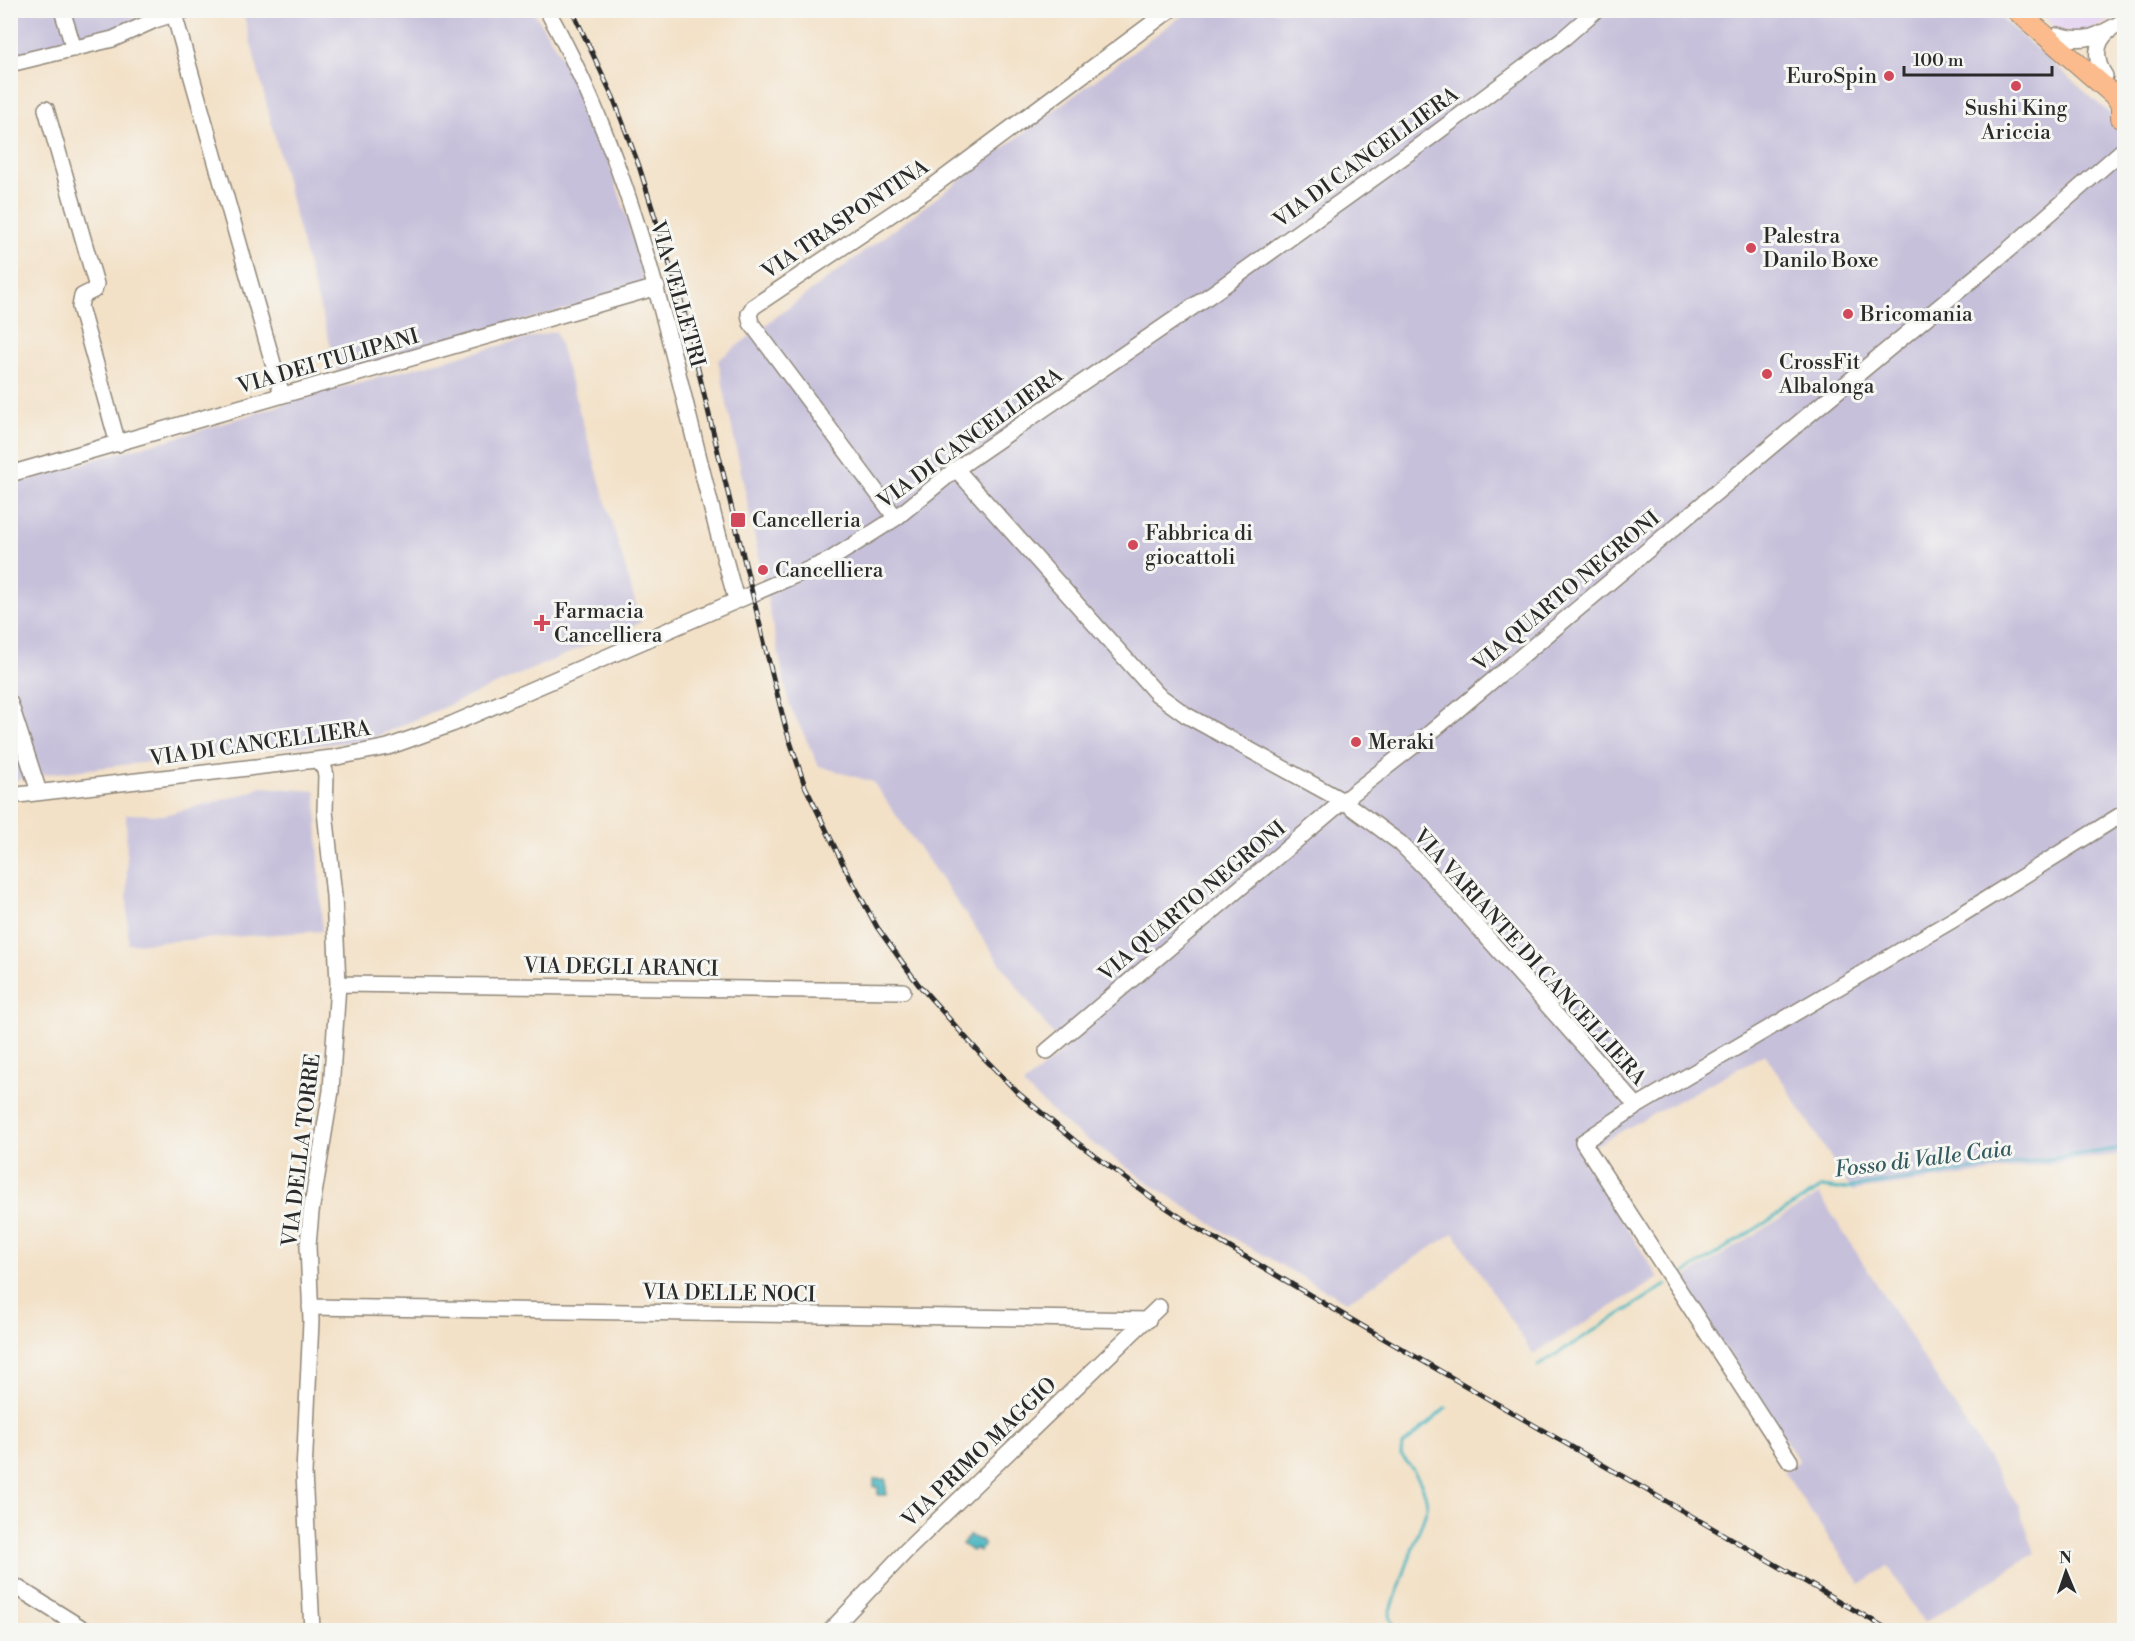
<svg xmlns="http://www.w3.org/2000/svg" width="2135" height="1641" viewBox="0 0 2135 1641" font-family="'Libre Bodoni',serif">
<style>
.built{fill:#e4d3f2}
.industrial{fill:#c6c0da}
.water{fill:#46b5c0;stroke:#387076;stroke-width:1.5}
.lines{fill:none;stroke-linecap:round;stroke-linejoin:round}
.stream{stroke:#46b5c0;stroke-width:3}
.minor-casing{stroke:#8f8679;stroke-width:18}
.major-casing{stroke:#8f8679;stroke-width:22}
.minor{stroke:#fff;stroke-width:15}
.major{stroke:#fbbb8c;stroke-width:20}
.rail-casing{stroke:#2b2b2b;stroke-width:5}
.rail{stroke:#f6f6f2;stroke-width:3;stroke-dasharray:9;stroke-linecap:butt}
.poi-dot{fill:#d1495b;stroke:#f6f6f2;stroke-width:2}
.labels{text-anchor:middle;stroke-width:6;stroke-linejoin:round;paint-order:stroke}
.poi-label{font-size:21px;fill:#2b2b2b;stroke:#f6f6f2;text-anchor:start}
.street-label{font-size:21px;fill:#2b2b2b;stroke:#f6f6f2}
.water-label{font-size:22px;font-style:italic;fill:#345b5f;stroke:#f6f6f2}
</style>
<rect width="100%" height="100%" fill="#f6f6f2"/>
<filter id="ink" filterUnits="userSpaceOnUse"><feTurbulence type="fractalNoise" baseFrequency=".0167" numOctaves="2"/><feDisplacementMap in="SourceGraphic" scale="12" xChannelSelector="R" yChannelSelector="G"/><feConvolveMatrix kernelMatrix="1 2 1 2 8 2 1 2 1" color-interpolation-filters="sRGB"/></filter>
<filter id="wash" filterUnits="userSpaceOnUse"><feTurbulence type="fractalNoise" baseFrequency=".008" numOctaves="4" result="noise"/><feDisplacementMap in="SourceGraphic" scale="24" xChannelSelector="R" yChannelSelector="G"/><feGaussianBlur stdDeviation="1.35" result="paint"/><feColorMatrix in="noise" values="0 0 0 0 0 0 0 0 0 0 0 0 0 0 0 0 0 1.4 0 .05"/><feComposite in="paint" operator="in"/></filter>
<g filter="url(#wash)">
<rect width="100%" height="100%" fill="#f3e1c7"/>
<!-- built -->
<path class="built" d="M2038,11H2124V15L2079,35L2058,30Z"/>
<!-- industrial -->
<path class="industrial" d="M261,10L533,11L567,65L605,149L632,234L645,288L338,371L309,270L244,16Z
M11,11H147L120,30L11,59Z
M1188,11H1993L2124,126V1154L1852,1191L1765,1054L1579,1154L1659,1278L1533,1354L1454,1233L1346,1302L1232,1237L1161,1191L1070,1128L1023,1085L1066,1048L1050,1031L1002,966L873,782L819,766L789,704L718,360Z
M556,331L641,622L368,740L191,757L40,775L11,781V485L114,454L179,437L323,392Z
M262,787L316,791L322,931L128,944L126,814L164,815L248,793Z
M1819,1194L2019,1507L2035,1553L1924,1623L1888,1566L1860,1584L1784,1472L1799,1461L1680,1281Z"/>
<!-- water -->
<path class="water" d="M874,1479H886V1495H878V1487H874Z
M970,1535L976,1539L981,1540L984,1546L979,1551L977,1548L972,1551L962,1544Z"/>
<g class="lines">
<!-- stream -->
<path class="stream" d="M1679,1277L1822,1187L1839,1189L2124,1148
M1538,1366L1666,1285
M1398,1630L1391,1619L1390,1613L1427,1508C1428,1490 1413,1468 1401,1455L1402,1446L1446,1408"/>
</g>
</g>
<g filter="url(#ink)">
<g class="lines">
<defs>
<path id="minor" d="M62,10L74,49
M547,10C651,196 678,399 736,599
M176,21L282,395
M2058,35C2086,44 2100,35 2124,21
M10,64L113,39L155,20L186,10
M2105,76C2095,61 2094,43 2109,31
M46,109L96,284L94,290L82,296L80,307L118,444
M956,469L1157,694L1186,715L1343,801L1400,843L1429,872L1637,1106
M10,474L657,287
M896,518L751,323L749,314L753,307L932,187L1170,10
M10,703L39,792
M10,796L332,758L388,747L452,724L828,561L896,518L956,469L1216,291L1431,137L1565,37L1596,10
M338,984L903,991
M1047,1051L1343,801L1430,733L1806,417L2008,250L2124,149
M310,1307L1148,1320
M1790,1461L1583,1142L1637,1106L1956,918L2124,813
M10,1583L85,1630
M312,1630L304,1473L311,1321L308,1245L311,1212L331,1091L338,984L334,896L325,811L326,775L324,768L317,760
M831,1630L906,1551L1159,1307"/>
<path id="major" d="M2016,10L2116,97L2121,105V118"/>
</defs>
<!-- minor casing -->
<use href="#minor" class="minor-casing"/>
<!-- major casing -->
<use href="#major" class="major-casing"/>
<!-- minor -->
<use href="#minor" class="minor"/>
<!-- major -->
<use href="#major" class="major"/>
<defs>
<path id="rail" d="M572,10L613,97L639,166L683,307L765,646L786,729L805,786L846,870L877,927L918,984L984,1058L1018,1093L1075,1141L1152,1198L1195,1227L1364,1327L1889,1630"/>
</defs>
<!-- rail casing -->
<use href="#rail" class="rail-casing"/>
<!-- rail -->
<use href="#rail" class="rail"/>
</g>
</g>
<!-- markers -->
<g class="poi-dot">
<circle cx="1889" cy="76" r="6"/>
<circle cx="2016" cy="86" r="6"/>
<circle cx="1751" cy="248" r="6"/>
<circle cx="1848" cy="314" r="6"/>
<circle cx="1767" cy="374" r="6"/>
<rect x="730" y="512" width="16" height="16" rx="3"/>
<circle cx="1133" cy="545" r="6"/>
<circle cx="763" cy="570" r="6"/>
<path d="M539 614h6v6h6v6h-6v6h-6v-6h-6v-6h6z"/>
<circle cx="1356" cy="742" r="6"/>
</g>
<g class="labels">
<!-- poi labels -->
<g class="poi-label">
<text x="1877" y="83" text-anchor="end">EuroSpin</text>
<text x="2016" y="115" text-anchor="middle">Sushi King<tspan x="2016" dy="24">Ariccia</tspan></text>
<text x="1763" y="243">Palestra<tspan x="1763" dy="24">Danilo Boxe</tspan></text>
<text x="1860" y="321">Bricomania</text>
<text x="1779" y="369">CrossFit<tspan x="1779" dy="24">Albalonga</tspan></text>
<text x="752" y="527">Cancelleria</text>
<text x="1145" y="540">Fabbrica di<tspan x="1145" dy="24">giocattoli</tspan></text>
<text x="775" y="577">Cancelliera</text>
<text x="554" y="618">Farmacia<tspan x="554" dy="24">Cancelliera</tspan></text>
<text x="1368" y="749">Meraki</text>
</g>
<!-- street labels -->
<g class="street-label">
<text transform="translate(1366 157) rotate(-36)" y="7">VIA DI CANCELLIERA</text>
<text transform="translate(845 219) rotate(-34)" y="7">VIA TRASPONTINA</text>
<text transform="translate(678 294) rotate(74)" y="7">VIA VELLETRI</text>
<text transform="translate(328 361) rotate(-16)" y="7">VIA DEI TULIPANI</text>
<text transform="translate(970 438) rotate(-36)" y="7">VIA DI CANCELLIERA</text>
<text transform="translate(1566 591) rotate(-40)" y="7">VIA QUARTO NEGRONI</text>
<text transform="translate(260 743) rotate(-8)" y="7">VIA DI CANCELLIERA</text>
<text transform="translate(1192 901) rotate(-40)" y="7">VIA QUARTO NEGRONI</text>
<text transform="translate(1530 957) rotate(48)" y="7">VIA VARIANTE DI CANCELLIERA</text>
<text transform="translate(621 967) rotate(1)" y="7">VIA DEGLI ARANCI</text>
<text transform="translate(301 1150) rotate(-83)" y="7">VIA DELLA TORRE</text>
<text transform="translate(729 1293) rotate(1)" y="7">VIA DELLE NOCI</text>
<text transform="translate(979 1452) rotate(-44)" y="7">VIA PRIMO MAGGIO</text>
</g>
<!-- water labels -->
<g class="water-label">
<text transform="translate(1923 1158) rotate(-7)" y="8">Fosso di Valle Caia</text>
</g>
</g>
<!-- margin -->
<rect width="2135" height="1641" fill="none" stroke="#f6f6f2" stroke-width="36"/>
<!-- north arrow -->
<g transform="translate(2066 1572) rotate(358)" stroke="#f6f6f2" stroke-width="4.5" paint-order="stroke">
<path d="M0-4.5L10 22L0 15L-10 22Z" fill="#2b2b2b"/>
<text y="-9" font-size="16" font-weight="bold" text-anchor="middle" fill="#2b2b2b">N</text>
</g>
<!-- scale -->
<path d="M1904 66v9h148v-9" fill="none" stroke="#2b2b2b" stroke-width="3"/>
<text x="1913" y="66" font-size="18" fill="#2b2b2b" stroke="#f6f6f2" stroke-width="4.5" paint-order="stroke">100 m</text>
</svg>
